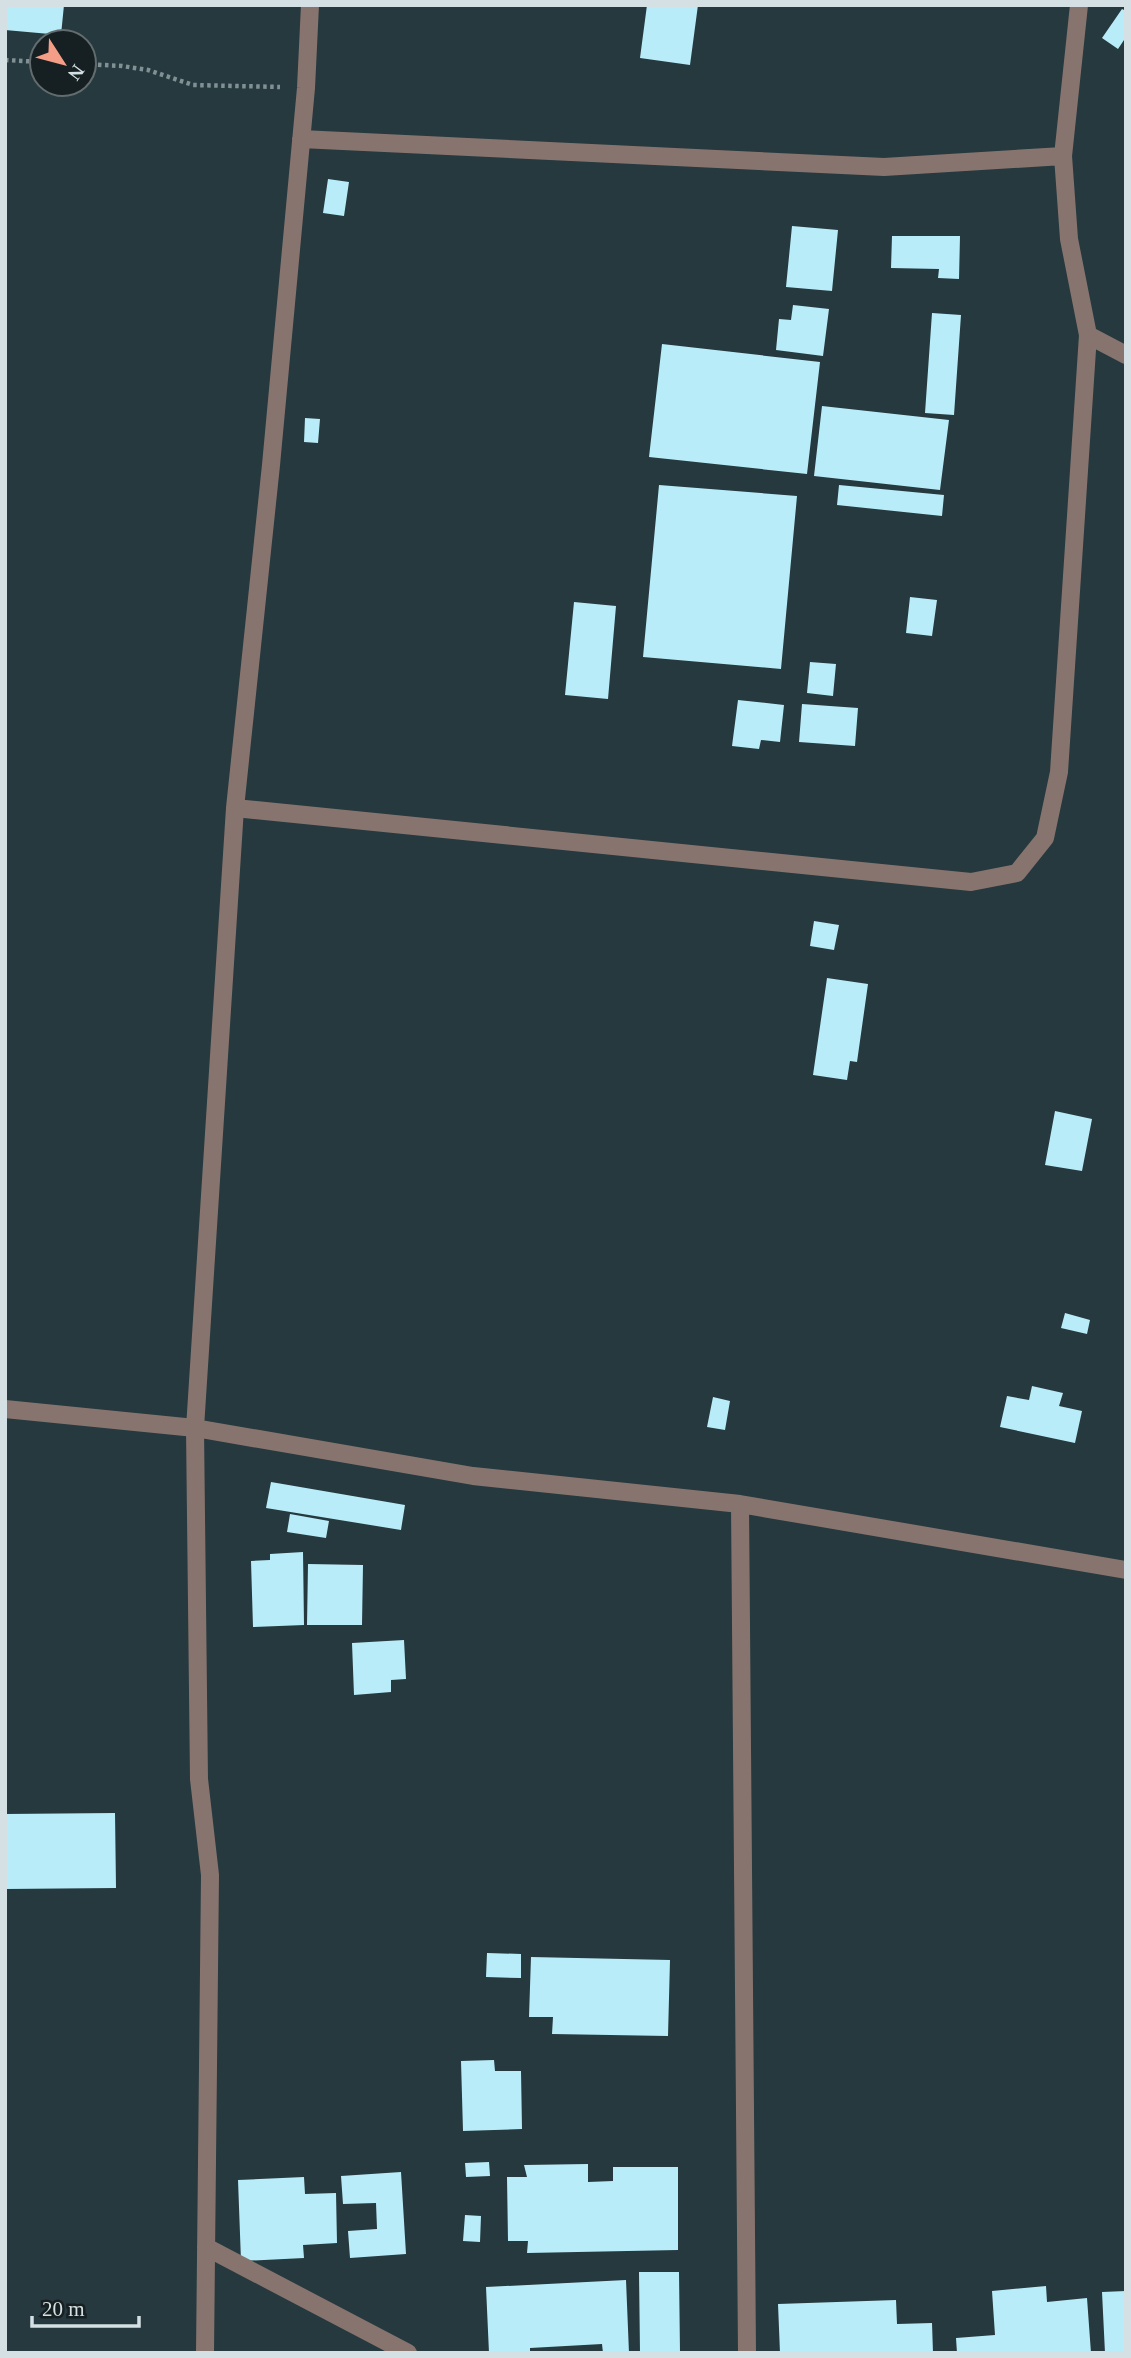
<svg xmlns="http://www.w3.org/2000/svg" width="1131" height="2358" font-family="'Times New Roman',serif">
<rect width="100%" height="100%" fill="#26393e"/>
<!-- building -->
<path fill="#b9ecf9" d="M5,5H64L61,35L5,30Z
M647,5H698L690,65L640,58Z
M1122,9L1126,11V37L1118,49L1102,38Z
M328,179L349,182L344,216L323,213Z
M792,226L838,230L832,291L786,287Z
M892,236H960L959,279L938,278L939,269L891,268Z
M793,305L829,309L823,356L776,350L779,319L791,320Z
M932,313L961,315L954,415L925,413Z
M662,344L820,362L807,474L649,457Z
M822,406L949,420L940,490L814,476Z
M305,418L320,419L318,443L304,442Z
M659,485L797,496L781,669L643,657Z
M839,485L944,495L942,516L837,505Z
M910,597L937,600L932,636L906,633Z
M574,602L616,606L608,699L565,695Z
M810,662L836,664L833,696L807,693Z
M738,700L784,705L780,742L761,740L759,749L732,746Z
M802,704L858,708L855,746L799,742Z
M814,921L839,925L834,950L810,946Z
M827,978L868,984L857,1062L850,1061L847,1080L813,1075Z
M1055,1111L1092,1119L1082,1171L1045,1165Z
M1065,1313L1090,1320L1087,1334L1061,1328Z
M1032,1386L1063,1393L1059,1406L1082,1411L1075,1443L1000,1427L1007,1396L1029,1400Z
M713,1397L730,1401L725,1430L707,1427Z
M271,1482L405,1505L401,1530L266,1508Z
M290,1514L329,1521L326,1538L287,1532Z
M303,1552L304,1625L253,1627L251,1561L270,1560V1554Z
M308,1564L363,1565L362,1625H307Z
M404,1640L406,1679L391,1680V1692L354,1695L352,1643Z
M115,1813L116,1888L5,1889V1814Z
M487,1953L521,1954V1978L486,1977Z
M531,1957L670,1960L668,2036L552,2034L553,2017H529Z
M494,2060L495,2071H521L522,2129L463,2131L461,2061Z
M489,2162L490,2176L466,2177L465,2163Z
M588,2164V2182L613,2181V2167H678V2250L527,2253L528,2241H508L507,2177H527L524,2165Z
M401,2172L406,2254L350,2258L348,2231L377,2229L376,2203L343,2204L341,2176Z
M304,2177L305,2194L336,2193L337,2243L303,2245L304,2258L241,2261L238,2180Z
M465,2215L481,2216L480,2242L463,2241Z
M639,2272H679L680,2353H640Z
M626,2280L629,2353H603L602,2344L530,2348V2353H489L486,2287Z
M1046,2286L1047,2302L1087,2298L1091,2353H957L956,2338L995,2335L992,2291Z
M1126,2291V2353H1105L1102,2292Z
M896,2300L897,2324L932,2323L933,2353H780L778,2304Z"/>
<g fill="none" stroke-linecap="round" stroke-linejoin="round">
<!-- path -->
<path stroke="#819094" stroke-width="4.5" stroke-dasharray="3.5 3.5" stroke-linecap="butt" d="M5,60L42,62
M84,64L122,66L148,70L193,85L280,87"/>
<!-- minor -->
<path stroke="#87746f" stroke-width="18" d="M301,139L884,167L1063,156
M1088,335L1126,355
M235,808L971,882L1017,873L1045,838L1059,772L1088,335L1069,239L1063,156L1079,5
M5,1409L195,1428L473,1476L740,1504L1126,1570
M740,1504L747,2353
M206,2247L408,2353
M205,2353L210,1875L199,1779L195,1428L235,808L271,465L306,88L310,5"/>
</g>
<!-- border -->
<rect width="1131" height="2358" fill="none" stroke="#d4e0e3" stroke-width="14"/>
<!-- north arrow -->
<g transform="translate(63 63) rotate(126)"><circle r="33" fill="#161f21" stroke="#626c6f" stroke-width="2"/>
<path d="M0-5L12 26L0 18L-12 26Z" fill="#f49e88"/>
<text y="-10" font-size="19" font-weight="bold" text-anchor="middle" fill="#d4e0e3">N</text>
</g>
<!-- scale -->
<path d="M32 2316v10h107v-10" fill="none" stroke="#d4e0e3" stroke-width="3.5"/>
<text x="42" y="2316" font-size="21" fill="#d4e0e3" stroke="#161f21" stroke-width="5" paint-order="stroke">20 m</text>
</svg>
